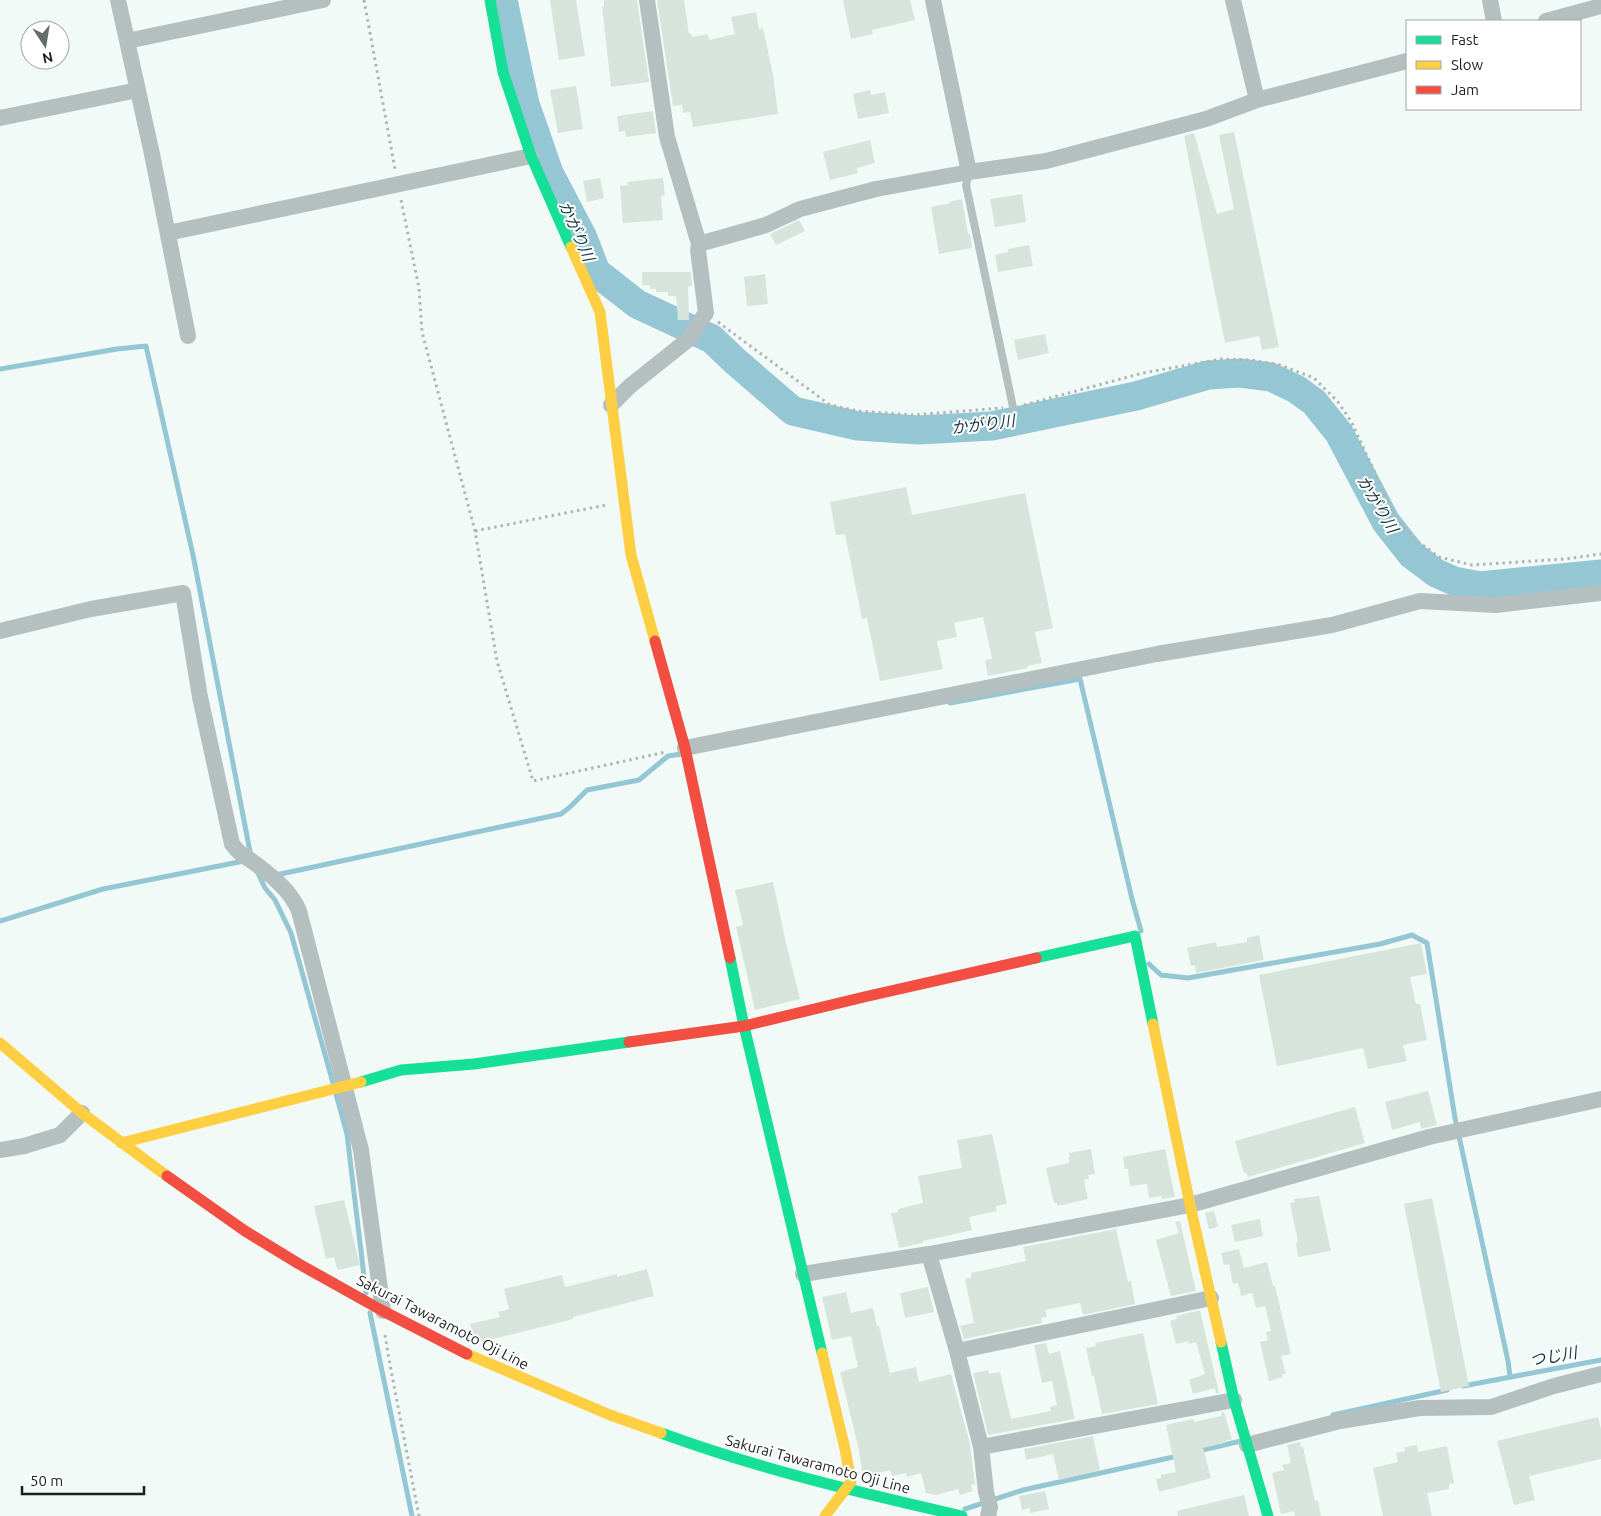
<svg xmlns="http://www.w3.org/2000/svg" width="1601" height="1516" font-family="Ubuntu,'Noto Sans JP',sans-serif">
<rect width="100%" height="100%" fill="#f2faf7"/>
<g fill="none" stroke-linecap="round" stroke-linejoin="round">
<!-- stream -->
<path stroke="#94c6d4" stroke-width="5" d="M0,369L117,349L146,346L193,555L251,857
M950,703L1080,679L1132,899L1141,931
M257,871L265,888L275,900L291,933L333,1083
M276,875L561,814L570,807L587,790L639,780L668,756L681,754
M0,921L103,889L244,861
M1149,964L1161,975L1188,978L1380,944L1412,935L1427,943L1455,1118L1508,1361L1510,1376
M336,1094L347,1134L366,1293
M370,1313L412,1516
M1463,1386L1601,1360
M1333,1415L1447,1390
M1198,1451L1241,1441
M965,1509L1023,1490L1178,1456"/>
<!-- river -->
<path stroke="#94c6d4" stroke-width="29" d="M503,0L525,104L549,173L583,238L596,272L637,304L712,339L735,361L793,411L858,426L918,430L992,426L1136,396L1208,375L1240,373L1271,377L1296,389L1314,402L1339,433L1386,522L1412,555L1436,573L1454,581L1480,586L1601,574"/>
</g>
<!-- building -->
<path fill="#d7e4db" d="M550,0H576L585,56L559,60Z
M604,0H637L649,82L611,87L602,6H604Z
M657,0H684L689,34H691L692,37L708,34L709,40L735,34L731,17L756,12L759,29L763,28L773,75L778,114L693,127L690,112L683,113L682,105L673,106Z
M843,0H910L915,20L872,30L873,34L851,39Z
M576,86L583,129L558,133L550,90Z
M870,90L871,95L885,92L889,113L858,119L853,94Z
M653,111L656,133L626,137L625,131L619,132L617,116Z
M1234,132L1279,347L1262,350L1259,336L1225,343L1184,136L1194,133L1217,214L1234,209L1219,135Z
M870,140L875,163L857,168L858,173L830,180L823,152Z
M600,178L604,198L587,202L583,181Z
M663,178L665,195L661,196L663,220L623,223L620,186L628,185L627,182Z
M1022,194L1026,222L995,227L990,199Z
M962,199L968,234H970L972,248L939,254L931,207L950,203L949,202Z
M799,220L805,231L776,245L770,234Z
M1029,245L1033,266L998,272L995,255L1008,252V249Z
M642,272H691L692,285L688,287L689,320H678L676,296H668V292H656V289H650V285H642Z
M765,274L768,304L747,306L744,277Z
M1045,334L1049,353L1018,360L1014,340Z
M906,487L912,515L1025,493L1053,628L1035,632L1042,663L1027,666L1028,668L988,676L985,660L992,659L983,617L954,623L957,637L937,641L943,669L880,681L867,618L862,619L845,534L836,535L830,502Z
M773,882L786,943L800,999L755,1010L736,927L743,925L735,890Z
M1259,935L1264,960L1196,973L1195,965L1191,966L1187,948L1216,942L1217,947L1247,942V938Z
M1421,943L1427,974L1410,977L1416,1004H1420L1427,1040L1403,1045L1407,1061L1368,1069L1363,1048L1277,1066L1259,975Z
M1428,1091L1437,1125L1421,1129L1420,1122L1392,1130L1385,1102Z
M1355,1107L1365,1143L1248,1177L1246,1172L1244,1173L1235,1141Z
M992,1134L1007,1204L996,1206L997,1211L969,1217L972,1230L923,1241V1243L899,1248L891,1213L898,1212V1209L923,1203L918,1176L962,1168L957,1140Z
M1091,1149L1095,1174L1088,1175L1089,1179L1084,1180L1088,1199L1057,1206V1203H1054L1046,1168L1069,1163L1068,1157H1070L1069,1153Z
M1165,1149L1175,1197L1162,1199L1161,1196L1149,1198L1147,1184L1130,1186L1128,1169H1125L1123,1157Z
M1319,1196L1331,1251L1298,1257L1296,1243L1298,1242L1290,1203L1295,1202L1294,1199Z
M1432,1198L1469,1386L1441,1392L1404,1204Z
M344,1200L360,1265L338,1270L337,1269L334,1257L326,1259L314,1206Z
M1214,1211L1218,1227L1209,1229L1205,1213Z
M1260,1219L1263,1236L1235,1242L1231,1225Z
M1180,1221L1196,1291L1171,1296L1156,1240L1179,1233L1175,1222Z
M1116,1229L1128,1282L1131,1281L1135,1304L1083,1315L1080,1303L1045,1310L1047,1317L1041,1318L1042,1323L964,1339L960,1326L974,1323L965,1279L971,1277V1273L1026,1261L1023,1247Z
M1239,1249L1244,1268L1267,1262L1273,1286H1275L1291,1354L1281,1356L1286,1374H1282L1283,1377L1269,1381L1260,1342L1268,1340L1266,1332L1271,1331L1265,1306L1256,1308L1252,1293L1241,1296L1238,1283L1233,1284L1229,1264L1224,1265L1221,1253Z
M647,1269L654,1296L573,1317V1319L481,1342L480,1338L474,1339L470,1324L500,1317L498,1312L509,1309L504,1289L562,1275L565,1287L617,1274V1277Z
M928,1287L934,1312L905,1318L900,1293Z
M846,1292L851,1313L873,1308L877,1326H879L890,1373L916,1367L919,1382L951,1374L970,1444L975,1484L971,1485L973,1491L960,1495L958,1489L936,1495L926,1493L921,1473L907,1477L906,1473L892,1476L890,1470L863,1477L858,1446L840,1372L858,1367L851,1336L832,1340L822,1297Z
M1200,1310L1219,1393H1216L1215,1388L1193,1394L1189,1380L1205,1374L1196,1342L1189,1344L1188,1341L1176,1344L1170,1321L1177,1319L1176,1316Z
M1143,1333L1158,1404L1102,1414L1094,1376H1092L1086,1348L1096,1346L1095,1343Z
M1046,1343L1049,1354L1060,1351L1075,1419L988,1435L973,1373L988,1370L989,1374L1000,1372L1011,1419L1051,1411L1050,1407L1057,1405L1052,1381L1042,1383L1034,1345Z
M1224,1412L1232,1439L1225,1441V1443L1203,1448L1211,1478L1159,1492L1156,1479L1161,1478V1475L1176,1472L1166,1425L1193,1419L1194,1422L1221,1416V1413Z
M1598,1417L1601,1429V1459L1529,1476L1535,1500L1514,1505L1497,1441Z
M1093,1436L1100,1470L1059,1480L1053,1454L1026,1460L1024,1449Z
M1300,1442L1301,1447H1303L1315,1501H1318L1321,1516H1295L1294,1511L1281,1514L1272,1473L1284,1470L1282,1465L1291,1463L1287,1445Z
M1417,1445L1418,1452L1447,1446L1454,1483L1449,1484V1489L1427,1493L1432,1516H1383L1373,1468L1398,1462L1396,1453L1405,1451V1447Z
M1045,1491L1049,1509L1030,1513V1508L1022,1510L1019,1496Z
M1244,1495L1249,1516H1178L1177,1511Z"/>
<g fill="none" stroke-linecap="round" stroke-linejoin="round">
<!-- path -->
<path stroke="#adb6b5" stroke-width="3" stroke-dasharray="2.5 4" stroke-linecap="butt" d="M364,0L395,169
M401,200L419,288L422,332L475,531L497,661L533,781L666,752
M718,322L830,405L858,411L912,415L1003,408
M1024,405L1143,373L1222,359L1251,360L1280,365L1314,378L1338,402L1351,421L1393,512L1413,538L1439,557L1472,565L1565,559L1601,554
M475,531L606,505
M385,1335L390,1365L419,1516"/>
<!-- lane -->
<path stroke="#b4bfbf" stroke-width="8" d="M969,172L966,185L1013,407"/>
<!-- street -->
<path stroke="#b4bfbf" stroke-width="16" d="M118,0L152,154L188,336
M933,0L969,172
M1233,0L1257,100
M1490,0L1494,21
M1546,21L1601,6
M127,41L323,0
M0,118L138,90
M168,233L531,156
M699,244L766,225L800,209L876,189L969,172L1046,161L1206,119L1257,100L1407,61
M611,405L630,386L689,339L703,317L706,313L698,250L699,244L667,137L647,0
M0,631L91,609L183,593L200,697L232,844C241,856 245,856 256,864C273,877 291,891 299,911L361,1150L383,1311
M685,748L1157,654L1332,625L1420,601L1496,605L1601,593
M0,1150L24,1146L60,1135L82,1113
M929,1254L957,1351L981,1447L1234,1400
M803,1274L929,1254L1190,1205L1429,1137L1601,1099
M957,1351L1211,1298
M1247,1445L1340,1421L1420,1408L1491,1407L1554,1386L1601,1374
M981,1447L986,1492L990,1507L988,1516"/>
<!-- fast -->
<path stroke="#16e098" stroke-width="11" d="M490,0L503,72L531,156L571,247
M730,958L744,1026L822,1353
M1036,958L1135,936L1153,1024
M361,1082L401,1070L474,1064L629,1042
M1221,1342L1234,1400L1268,1516
M661,1433C759,1469 861,1493 962,1516"/>
<!-- slow -->
<path stroke="#ffcf43" stroke-width="11" d="M571,247L600,312L631,555L655,641
M1153,1024L1190,1205L1221,1342
M0,1043L82,1113L167,1176
M121,1143L361,1082
M822,1353L845,1449L851,1482L825,1516
M467,1354L610,1415L661,1433"/>
<!-- jam -->
<path stroke="#f24e42" stroke-width="11" d="M655,641L685,748L730,958
M629,1042L744,1026L864,997L1036,958
M167,1176L245,1231L299,1264L383,1311L467,1354"/>
</g>
<g text-anchor="middle" dominant-baseline="central" stroke-width="4" stroke-linejoin="round" paint-order="stroke">
<!-- street labels -->
<g font-size="15" fill="#1b201f" stroke="#fff">
<text transform="translate(443 1322) rotate(27)">Sakurai Tawaramoto Oji Line</text>
<text transform="translate(818 1464) rotate(15)">Sakurai Tawaramoto Oji Line</text>
</g>
<!-- water labels -->
<g font-size="16" font-style="italic" fill="#153640" stroke="#fff">
<text transform="translate(577 231) rotate(66)">かがり川</text>
<text transform="translate(983 424) rotate(-7)">かがり川</text>
<text transform="translate(1378 504) rotate(59)">かがり川</text>
<text transform="translate(1553 1356) rotate(-10)">つじ川</text>
</g>
</g>
<!-- legend -->
<rect x="1406" y="20" width="175" height="90" fill="#ffffff" stroke="#a4a6a5"/>
<rect x="1416" y="36" width="25" height="8" fill="#16e098" stroke="#a4a6a5"/>
<text x="1451" y="45" font-size="15" fill="#1b201f">Fast</text>
<rect x="1416" y="61" width="25" height="8" fill="#ffcf43" stroke="#a4a6a5"/>
<text x="1451" y="70" font-size="15" fill="#1b201f">Slow</text>
<rect x="1416" y="86" width="25" height="8" fill="#f24e42" stroke="#a4a6a5"/>
<text x="1451" y="95" font-size="15" fill="#1b201f">Jam</text>
<!-- north arrow -->
<g transform="translate(45 45) rotate(168)"><circle r="24" fill="#ffffff" stroke="#a4a6a5"/>
<path d="M0-4L9 19L0 12L-9 19Z" fill="#666c6b"/>
<text y="-8" font-size="14" font-weight="bold" text-anchor="middle" fill="#1b201f">N</text>
</g>
<!-- scale -->
<path d="M22 1486v8h122v-8" fill="none" stroke="#1b201f" stroke-width="2.5"/>
<text x="30" y="1486" font-size="15" fill="#1b201f" stroke="#ffffff" stroke-width="4" paint-order="stroke">50 m</text>
</svg>
